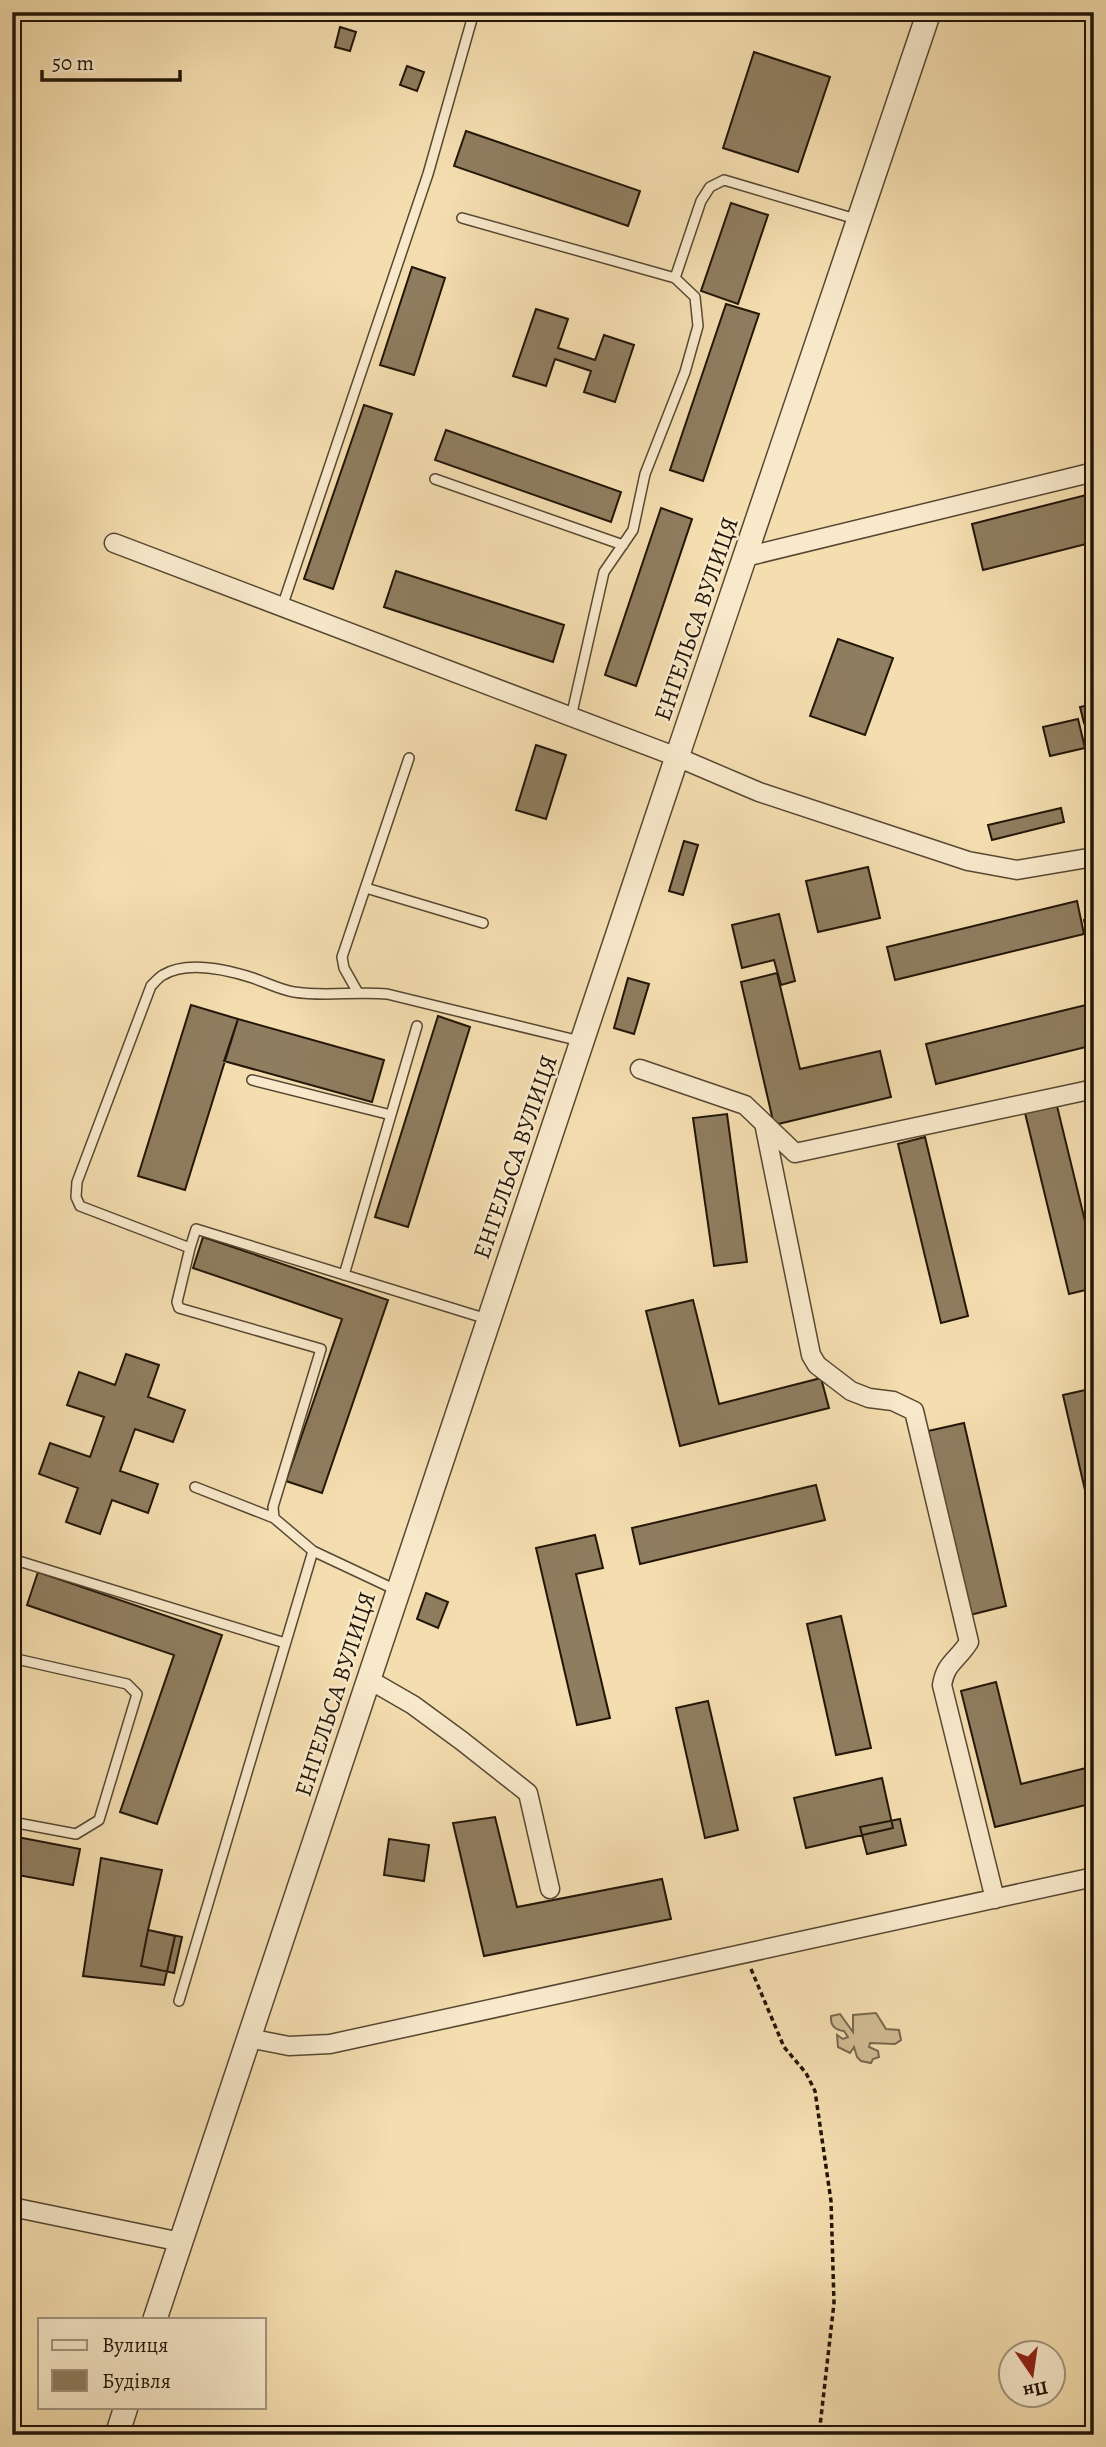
<svg xmlns="http://www.w3.org/2000/svg" width="1106" height="2447" font-family="Alegreya,serif">
<rect width="100%" height="100%" fill="#f4ddaf"/>
<filter id="stains"><feTurbulence type="fractalNoise" baseFrequency=".00286" numOctaves="4"/><feColorMatrix values="0 0 0 0 .2 0 0 0 0 .09 0 0 0 0 .02 0 0 0 .5 -.17"/></filter>
<radialGradient id="worn" r=".72"><stop offset=".6" stop-color="#630" stop-opacity="0"/><stop offset="1" stop-color="#630" stop-opacity=".3"/></radialGradient>
<!-- green -->
<path fill="#d0bb93" stroke="#79684e" stroke-width="2" d="M876,2013L886,2029L899,2030L901,2040L895,2044L870,2043L869,2047L878,2051L879,2057L873,2059L871,2063L861,2061L857,2057L854,2047L850,2053L838,2047L837,2035L843,2039L848,2037L844,2031C835,2030 830,2026 831,2016L840,2014L853,2032V2015Z"/>
<!-- building -->
<path fill="#8f7d5f" stroke="#221608" stroke-width="2" d="M340,27L356,32L350,51L335,47Z
M754,52L830,77L798,172L723,148Z
M407,66L424,72L417,91L400,85Z
M466,131L640,191L628,226L454,166Z
M731,203L768,215L738,304L701,291Z
M412,267L445,278L414,375L380,365Z
M726,304L759,314L703,481L670,470Z
M536,309L568,319L558,348L595,360L604,335L634,345L615,402L584,392L591,371L555,359L546,386L513,376Z
M364,405L392,414L333,589L304,579Z
M446,430L621,492L611,522L435,460Z
M1094,493V542L983,570L972,524Z
M661,508L692,519L636,686L605,675Z
M396,571L564,625L553,662L384,607Z
M838,639L893,658L865,735L810,716Z
M1094,704V721L1084,723L1080,707Z
M1078,719L1085,748L1050,756L1043,727Z
M1094,724V760L1085,726Z
M536,745L566,755L546,819L516,810Z
M1061,808L1064,822L992,840L988,825Z
M684,841L698,845L683,895L669,891Z
M868,867L880,918L818,932L806,881Z
M1077,901L1084,934L895,980L887,947Z
M779,914L795,981L781,985L774,960L742,968L732,925Z
M1094,918V954H1092L1084,920Z
M777,973L800,1069L880,1051L891,1097L774,1125L741,982Z
M628,978L649,984L634,1034L614,1028Z
M1094,1003V1045L936,1084L926,1044Z
M191,1005L238,1019L185,1190L138,1176Z
M438,1016L470,1027L408,1227L375,1217Z
M238,1019L384,1060L372,1102L224,1061Z
M1057,1106L1094,1258V1288L1069,1294L1025,1113Z
M727,1114L747,1262L714,1266L693,1118Z
M925,1137L968,1316L941,1323L898,1144Z
M203,1237L388,1300L322,1493L286,1481L342,1319L193,1268Z
M693,1300L719,1404L821,1378L829,1408L680,1446L646,1311Z
M126,1354L159,1365L148,1397L185,1410L173,1442L135,1429L120,1471L158,1484L148,1513L112,1500L100,1534L66,1522L78,1488L39,1474L50,1443L90,1457L104,1417L67,1405L79,1372L115,1385Z
M1094,1388V1529L1063,1395Z
M964,1423L1006,1606L970,1615L928,1431Z
M816,1485L825,1520L640,1564L632,1528Z
M595,1535L603,1568L576,1574L610,1718L577,1725L536,1548Z
M38,1572L222,1635L157,1824L120,1812L174,1655L27,1605Z
M426,1593L448,1602L438,1628L417,1619Z
M841,1616L871,1748L836,1755L807,1624Z
M996,1682L1021,1784L1094,1766V1803L995,1827L961,1691Z
M708,1701L738,1830L705,1838L676,1708Z
M882,1778L893,1828L806,1848L794,1798Z
M495,1817L517,1907L662,1879L671,1919L484,1956L453,1823Z
M900,1819L906,1845L867,1854L860,1827Z
M12,1836L80,1849L73,1885L12,1874Z
M389,1839L429,1845L424,1881L384,1875Z
M101,1858L162,1870L148,1930L175,1936L164,1985L83,1976Z
M148,1930L182,1937L174,1973L141,1966Z"/>
<g fill="none" stroke-linecap="round" stroke-linejoin="round">
<defs>
<path id="service" d="M462,218L675,278
M435,479L623,545
M282,607L428,174L474,12
M571,717L604,572L633,530L645,474L685,372L698,326L695,297L675,278L701,201L710,187L724,180L859,220
M366,888L483,923
M357,991L344,968L342,957L409,758
M252,1080L391,1115
M190,1248L177,1302L179,1308L321,1349L273,1507L274,1518L313,1551L396,1590
M344,1275L417,1026
M487,1319L196,1229L190,1248L80,1206L76,1197L77,1182L151,986C155,982 159,977 163,975C188,960 228,970 253,978C267,983 281,990 294,992C325,997 356,991 387,994L580,1041
M195,1487L274,1518
M12,1559L285,1643
M12,1658L127,1684L137,1694L99,1820L76,1834L12,1822
M12,1920L13,1917
M179,2001L313,1551"/>
<path id="minor" d="M114,543L677,757L759,792L968,861L1017,870L1094,857
M745,557L1094,472
M640,1069L745,1105L795,1153L1094,1089
M764,1123L811,1355L817,1365L851,1391L869,1398L893,1401L914,1411L969,1642C957,1661 946,1662 942,1685L995,1899
M368,1679L413,1705L462,1741L528,1793L550,1889
M248,2038L289,2046L330,2044L1094,1877
M12,2207L181,2242"/>
<path id="tertiary" d="M155,2319L677,757L929,12
M117,2435L126,2407"/>
</defs>
<!-- service casing -->
<use href="#service" stroke="#564832" stroke-width="12"/>
<!-- minor casing -->
<use href="#minor" stroke="#564832" stroke-width="21"/>
<!-- tertiary casing -->
<use href="#tertiary" stroke="#564832" stroke-width="26"/>
<!-- path -->
<path stroke="#221608" stroke-width="3.5" stroke-dasharray="5 3.5" stroke-linecap="butt" d="M751,1969L784,2047L806,2073L815,2091L831,2201L834,2303L819,2435"/>
<!-- service -->
<use href="#service" stroke="#f8e9cb" stroke-width="9"/>
<!-- minor -->
<use href="#minor" stroke="#f8e9cb" stroke-width="18"/>
<!-- tertiary -->
<use href="#tertiary" stroke="#f8e9cb" stroke-width="23"/>
</g>
<g text-anchor="middle" dominant-baseline="central" stroke-width="5" stroke-linejoin="round" paint-order="stroke">
<!-- street labels -->
<g font-size="24" fill="#221608" stroke="#f8e9cb">
<text transform="translate(696 619) rotate(-71)">ЕНГЕЛЬСА ВУЛИЦЯ</text>
<text transform="translate(515 1157) rotate(-71)">ЕНГЕЛЬСА ВУЛИЦЯ</text>
<text transform="translate(335 1694) rotate(-72)">ЕНГЕЛЬСА ВУЛИЦЯ</text>
</g>
</g>
<!-- margin -->
<rect width="1106" height="2447" fill="none" stroke="#f4ddaf" stroke-width="42"/>
<rect x="14" y="14" width="1078" height="2419" fill="none" stroke="#221608" stroke-width="3.5"/>
<rect x="21" y="21" width="1064" height="2405" fill="none" stroke="#221608" stroke-width="2"/>
<!-- legend -->
<rect x="38" y="2318" width="228" height="91" fill="#f8e9cb" stroke="#a2957d" stroke-width="2"/>
<rect x="52" y="2340" width="35" height="10" fill="#f8e9cb" stroke="#a2957d" stroke-width="2"/>
<text x="102" y="2352" font-size="21" fill="#221608">Вулиця</text>
<rect x="52" y="2370" width="35" height="21" fill="#8f7d5f" stroke="#a2957d" stroke-width="2"/>
<text x="102" y="2388" font-size="21" fill="#221608">Будівля</text>
<!-- north arrow -->
<g transform="translate(1032 2374) rotate(167)"><circle r="33" fill="#f8e9cb" stroke="#a2957d" stroke-width="2"/>
<path d="M0-5L12 26L0 18L-12 26Z" fill="#8f2418"/>
<text y="-10" font-size="19" font-weight="bold" text-anchor="middle" fill="#221608">Пн</text>
</g>
<!-- scale -->
<path d="M42 70v10h138v-10" fill="none" stroke="#221608" stroke-width="3.5"/>
<text x="52" y="70" font-size="21" fill="#221608" stroke="#f8e9cb" stroke-width="5" paint-order="stroke">50 m</text>
<rect width="100%" height="100%" filter="url(#stains)"/>
<rect width="100%" height="100%" fill="url(#worn)"/>
</svg>
